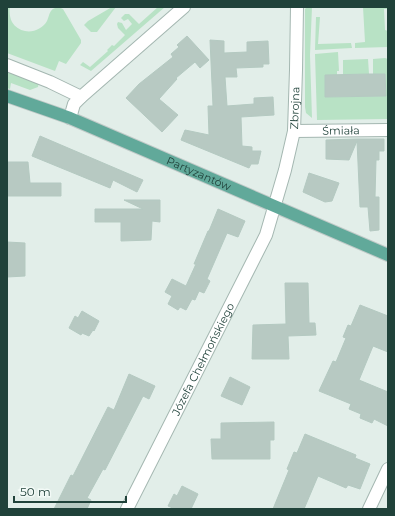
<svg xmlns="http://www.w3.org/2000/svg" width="395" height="516" font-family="Montserrat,sans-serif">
<rect width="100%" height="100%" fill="#e2eee9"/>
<!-- green -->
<path fill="#b8e2c5" d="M7,7H10C9,12 10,18 12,22C15,27 20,30 25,31C33,33 43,28 47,21C50,14 49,9 58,7L63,9L81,40V43L66,64L59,61L55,71L7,53Z
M112,7H116L97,32H91L84,25L88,21Z
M158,7H165L91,71L80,65L83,62L90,67L108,51L107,50L112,45L114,46L125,35L118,28L117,24L118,22L122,23L126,30L132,24L128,19L124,21L121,18L125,14H129L139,24Z
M307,7H312L310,55L312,118L306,113L305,107V9Z
M363,7H388V9H384L385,30L388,31V47L355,48V43L365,42Z
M316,17H320L318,44L351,43L352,48L315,50Z
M338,52L339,71H337V75H325V97L386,96L385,74H373V59L385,58L388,59V119L317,120L315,54Z
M368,59L369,74L343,75V60Z
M7,69L39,81L38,87L30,90L11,83L10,89L7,88Z"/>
<!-- building -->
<path fill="#b7c9c2" stroke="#b4c9c1" d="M187,36L209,60L200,68L195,62L176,78L177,79L159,99L178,115L162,132L126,98L139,84L173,57L171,54L179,47L177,45Z
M210,40L224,41V53L247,52V42L268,41L269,64H263V67L236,68L237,77H225L227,106L254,104V98L273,97L274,115L241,117L242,146L252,147V151H261L258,164H251L249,168L181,140L185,130L209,135L208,106H213Z
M369,74H385L386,96L325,97V75Z
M40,136L143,180L137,192L113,180L110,188L32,156Z
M357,139H384V151H379V160H376L375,197H379V230L370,231L368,207H360L357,141L349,160L326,159V140Z
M8,162H28L30,183H61V196H8Z
M309,173L339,183L332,201L325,202L303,192Z
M124,200H160V222L152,221L151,240L121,241V222H95V209H143Z
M218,209L245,221L238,237L227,233L207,279L210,281L204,293L199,291L195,300L192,299L186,310L180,307L178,310L168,304L172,296L165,292L172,279L186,286L196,264H194L208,231H209Z
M7,242L25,243V276L7,277Z
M285,283H308L309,323H315L316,335L288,336L289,359H252L253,325L286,324Z
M360,305L388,316V352L373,346L359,380L388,392V426L374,419L372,423L360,418L361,414L349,409L351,404L319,391L333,361L336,362L346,338L343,337L348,325L351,326Z
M82,311L99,321L94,331L93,330L89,336L82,333L81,335L69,328L75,316L78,318Z
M129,374L155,386L149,399L143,396L105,470L103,469L87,498L91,500L87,509H54L71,475L73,476L108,407L114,410Z
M230,377L250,387L242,405L221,396Z
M274,422V440H270V459H212L211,439H221V423Z
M305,434L356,455L355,458L370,464L360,489L348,485L346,488L318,476L304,509H273L289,470L287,469L294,452L297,453Z
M182,486L198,494L191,509H175L168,506L174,494L177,496Z"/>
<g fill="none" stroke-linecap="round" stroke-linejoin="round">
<defs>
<g id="minor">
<path d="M7,65L50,82L81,97"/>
<path d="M70,118L74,104L81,97L184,7"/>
<path id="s1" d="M294,131L388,130"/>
<path id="s2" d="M127,509L266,235L285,170L294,131L296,70L297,7"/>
<path d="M369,509L388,469"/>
</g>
<g id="major">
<path id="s3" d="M7,96L70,118L388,255"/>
</g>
</defs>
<!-- minor casing -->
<use href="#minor" stroke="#a4b7b1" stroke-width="14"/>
<!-- major casing -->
<use href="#major" stroke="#c1cac8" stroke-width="14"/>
<!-- minor -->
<use href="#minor" stroke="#fff" stroke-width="12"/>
<!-- major -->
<use href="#major" stroke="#61a99a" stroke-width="12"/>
</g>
<g text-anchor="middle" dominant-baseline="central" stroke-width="4" stroke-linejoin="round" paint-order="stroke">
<!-- street labels -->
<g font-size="11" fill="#20423a" stroke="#f3faf7">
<text stroke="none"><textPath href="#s2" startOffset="438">Zbrojna</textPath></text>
<text stroke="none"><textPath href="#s1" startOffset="47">Śmiała</textPath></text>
<text stroke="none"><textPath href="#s3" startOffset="207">Partyzantów</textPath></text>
<text stroke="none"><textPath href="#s2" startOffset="168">Józefa Chełmońskiego</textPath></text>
</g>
</g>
<!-- border -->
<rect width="395" height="516" fill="none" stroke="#20423a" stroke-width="16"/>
<!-- scale -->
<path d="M14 496v6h112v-6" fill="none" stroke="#20423a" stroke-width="2"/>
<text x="20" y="496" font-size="12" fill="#20423a" stroke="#f3faf7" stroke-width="3" paint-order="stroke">50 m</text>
</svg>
